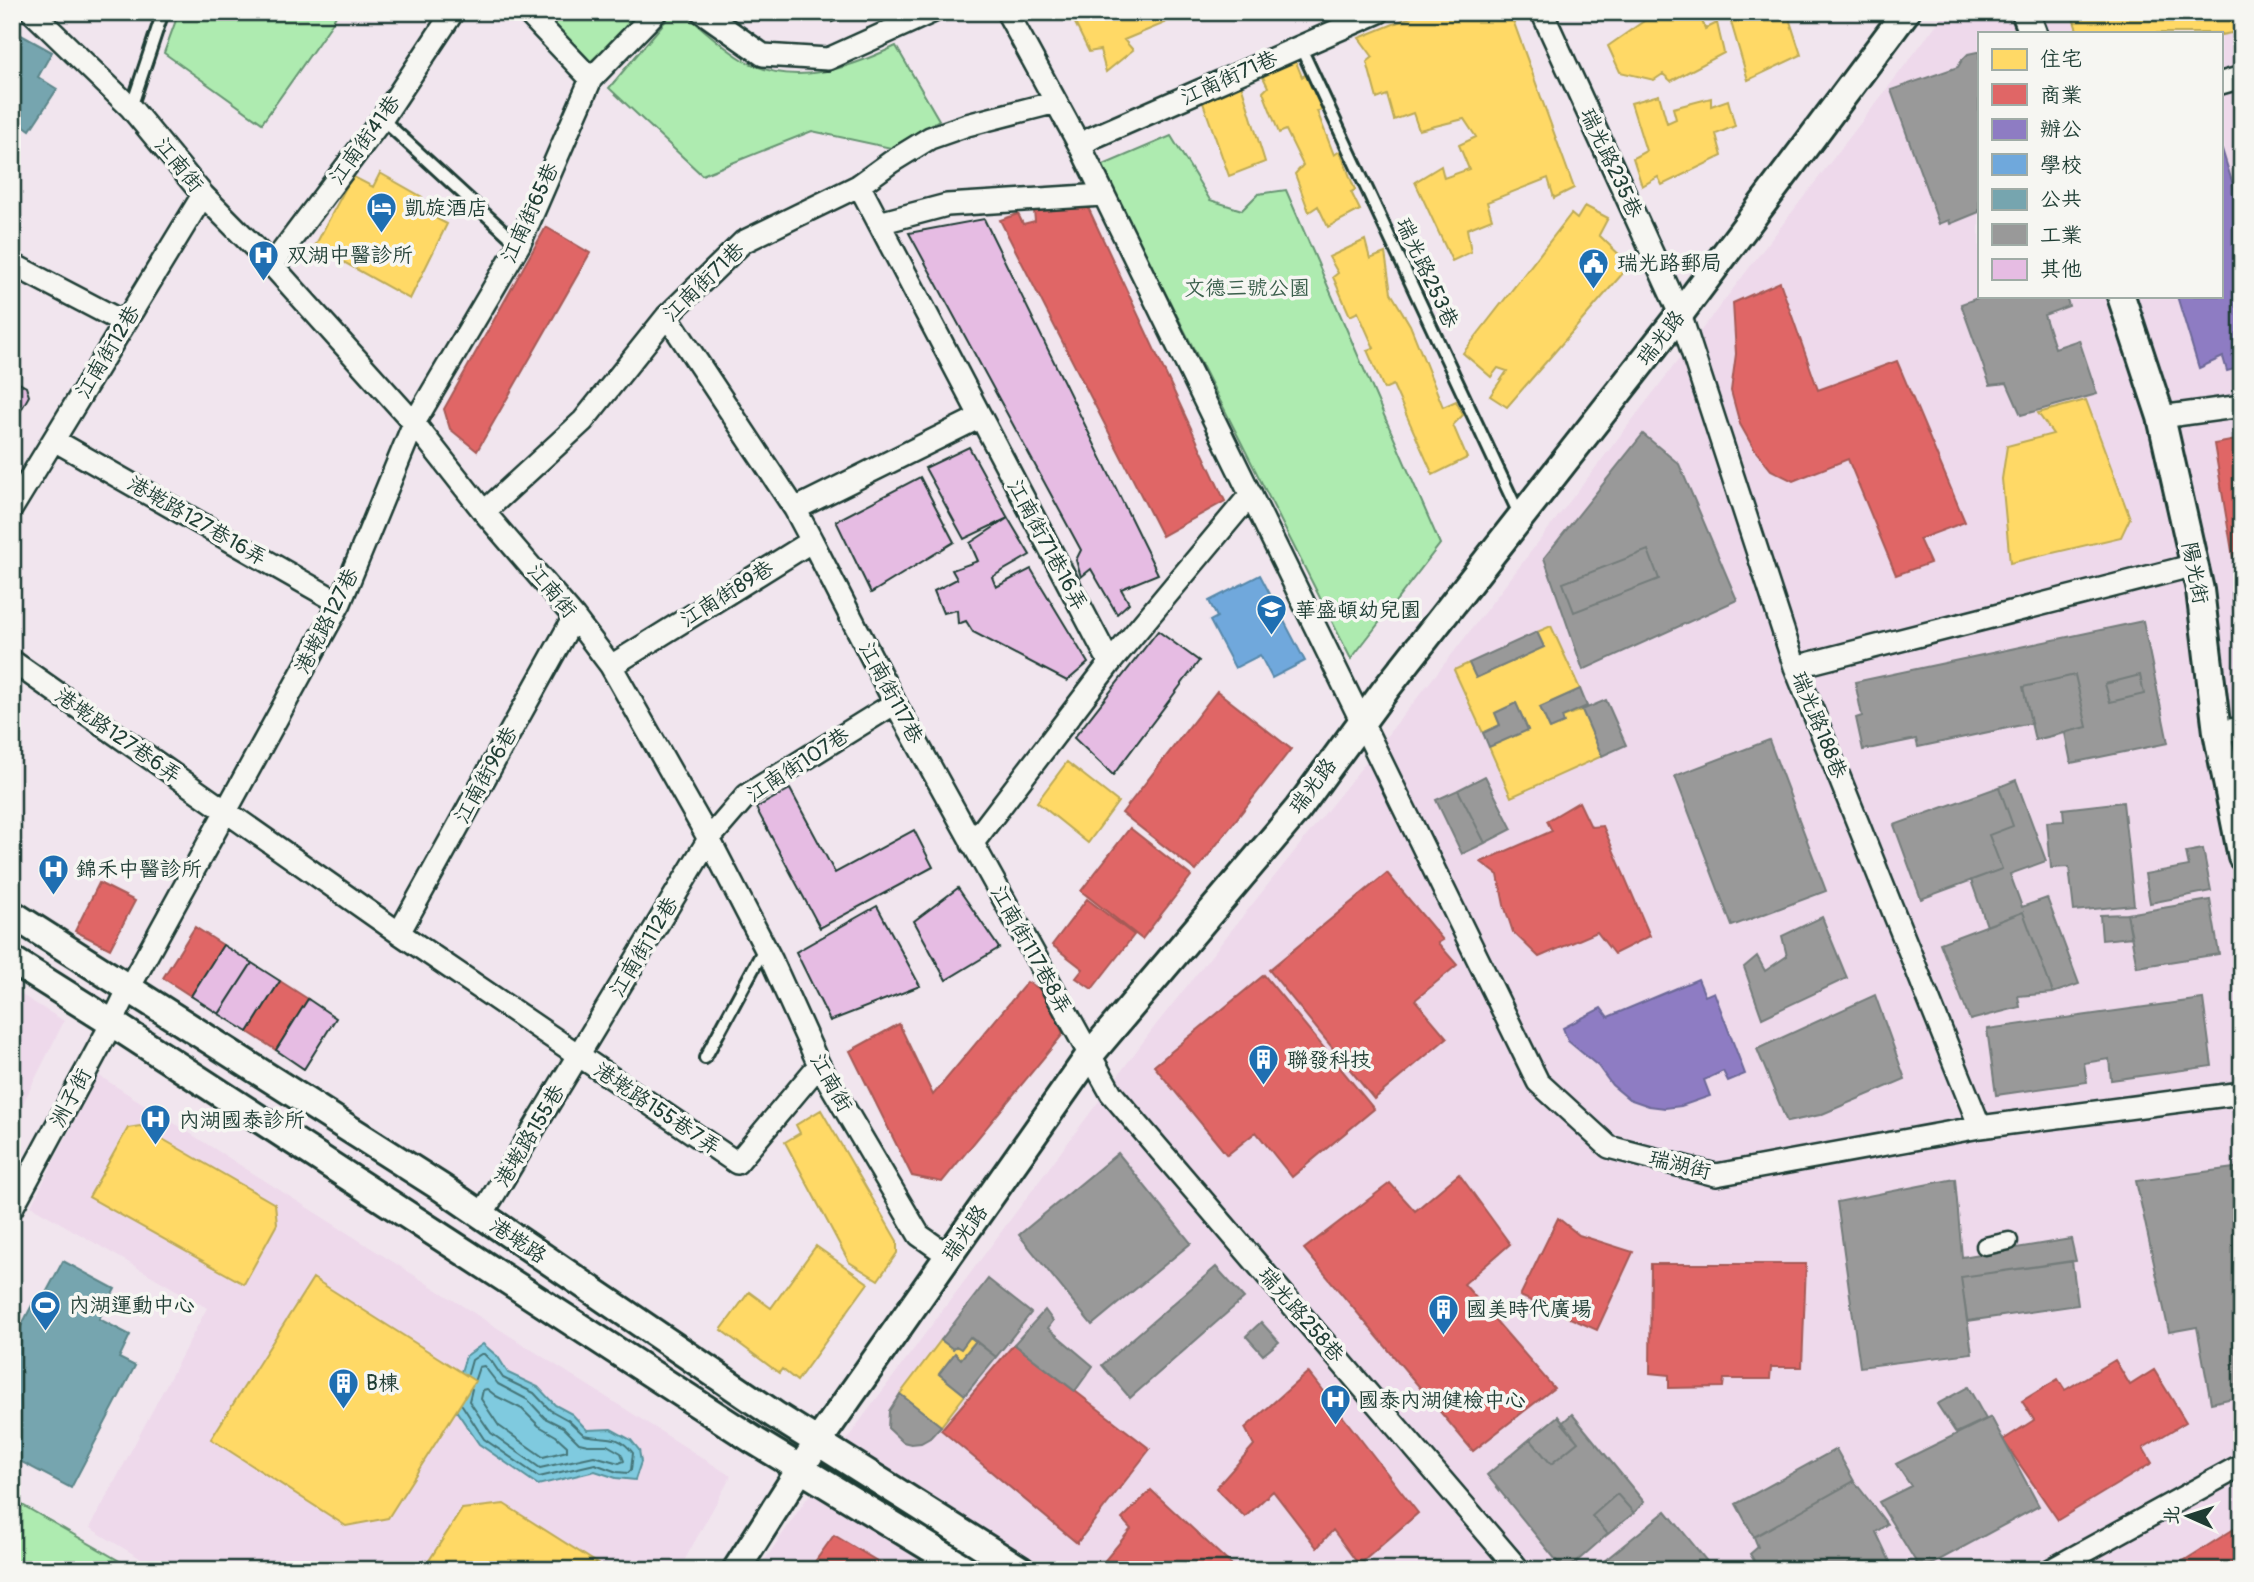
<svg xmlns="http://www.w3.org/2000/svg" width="2254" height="1582" font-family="Pangolin,'LXGW WenKai TC',sans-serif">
<rect width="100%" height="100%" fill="#f1e5ee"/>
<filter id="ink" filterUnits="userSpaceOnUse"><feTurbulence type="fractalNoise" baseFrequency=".0143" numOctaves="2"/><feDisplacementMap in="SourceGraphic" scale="14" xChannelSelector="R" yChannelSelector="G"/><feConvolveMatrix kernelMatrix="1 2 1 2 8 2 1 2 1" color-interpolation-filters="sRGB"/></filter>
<g filter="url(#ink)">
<!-- built -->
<path fill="#eed9eb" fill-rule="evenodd" d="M1946,12H2242V1570H758L857,1425L1155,1026L1453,653ZM1979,33H2221V296H1979Z
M12,989L64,1021L12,1125Z
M98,1075L731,1476L679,1570H160L90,1528L207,1308L31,1206Z"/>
<!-- green -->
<path fill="#aeebb0" stroke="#669472" stroke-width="2" d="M179,12H338L331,25L262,123L164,53Z
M539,12H646L589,63Z
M673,12H683C702,28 721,46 742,59C791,89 850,68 896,46L939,120L891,148L812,131L702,175L609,88Z
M1171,136L1210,200L1242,210L1258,194L1286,190L1440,544L1351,659L1101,166Z
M12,1499L135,1570H12Z"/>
<!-- water -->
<path fill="#7fcadf" stroke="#59929b" stroke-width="2" d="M483,1344L498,1357L508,1373L538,1387L555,1405L572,1414L587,1430L611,1429L631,1440L639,1450L641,1462L635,1480L616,1478L595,1471L538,1485L479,1444L451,1403L466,1356Z"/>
<!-- homes -->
<path fill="#ffd966" stroke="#bcaa57" stroke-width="2" d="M1075,12H1162L1165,23L1124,40L1133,50L1106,72L1100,50L1089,52L1073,19L1078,17Z
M1423,12H1510L1574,188L1554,198L1548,178L1487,202L1492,219L1467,229L1471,252L1452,261L1415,182L1441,166L1444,178L1469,169L1459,145L1476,137L1464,119L1419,130L1413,113L1394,120L1387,95L1377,99L1367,62L1373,57L1359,38Z
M1657,12H1699L1705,29L1717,23L1724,53L1671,81L1663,74L1654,80L1620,72L1608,46Z
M1728,12H1787L1801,55L1748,80Z
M2071,12H2242V31L2221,35V33H2078Z
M1294,57L1302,77L1308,73L1324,110L1317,111L1334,155L1340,151L1355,190L1351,192L1360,210L1328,227L1318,206L1309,212L1295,174L1303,165L1286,130L1279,133L1263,92L1268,87L1259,69Z
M1240,81L1265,162L1229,176L1202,100Z
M1659,95L1667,123L1676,119L1673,108L1711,98V106L1728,100L1735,126L1716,134L1722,156L1662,185L1658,177L1642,186L1633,158L1646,151L1631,103Z
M380,173L422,197L416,208L447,224L410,299L315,246L352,176L373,187Z
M1585,206L1608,218L1599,235L1630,265L1507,407L1490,396L1507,371L1498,368L1491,377L1463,353L1571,214L1577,219Z
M1365,240L1370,259L1385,253L1391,293L1410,325L1443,407L1456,401L1463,415L1453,425L1467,458L1433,475L1393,385L1384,389L1367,350L1374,348L1358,312L1350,316L1333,277L1338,273L1329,257Z
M2086,400L2130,518L2121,537L2010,563L2002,479L2007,446L2053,434L2038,413Z
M1551,626L1580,689L1540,707L1550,729L1564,723L1562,717L1582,710L1602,756L1511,797L1489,747L1528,730L1516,703L1495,713L1500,725L1483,733L1454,670L1469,663L1476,678L1544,647L1537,632Z
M1067,762L1118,802L1088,843L1037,802Z
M821,1110L897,1241V1253L878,1280L849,1262L785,1142L800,1133L796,1125Z
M140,1126L275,1204L277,1224L244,1284L89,1197L128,1128Z
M816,1246L868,1283L797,1381L782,1369L779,1373L721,1330L749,1292L771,1308Z
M313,1278L475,1381L388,1518L346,1526L211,1439Z
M970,1337L976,1341L961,1359L955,1353L939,1374L965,1395L941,1426L900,1394L941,1340L953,1349L956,1346L961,1349Z
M504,1504L608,1570H423L462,1509Z"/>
<!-- shops -->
<path fill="#e06666" stroke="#a65a57" stroke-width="2" d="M1086,203L1225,501L1162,536L1000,220L1018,214L1023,224L1035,221L1034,211Z
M546,227L590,253L477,451L450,429L444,409Z
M1780,282L1818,390L1897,361L1965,522L1919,539L1930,563L1896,575L1848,459L1793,481L1771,470L1754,449L1740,424L1731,391L1736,354L1733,303Z
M2242,439V556L2233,557L2214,444Z
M1217,691L1291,749L1196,871L1122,813Z
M1579,802L1591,827L1603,826L1650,936L1614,954L1597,932L1539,957L1513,932L1504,905L1498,875L1481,862L1552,831L1547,821Z
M1130,828L1191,876L1142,939L1081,891Z
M1387,873L1443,940L1438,943L1457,965L1415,1000L1447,1038L1374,1099L1269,970Z
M99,883L135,901L110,949L75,931Z
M1087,899L1134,935L1092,989L1076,978L1083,969L1052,945Z
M195,927L223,945L191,996L163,978Z
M1264,975L1374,1109L1292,1177L1256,1132L1227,1155L1154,1066Z
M280,981L308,999L276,1050L248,1032Z
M1027,982L1045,992L1063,1034L942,1182L912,1176L850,1051L899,1024L933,1095Z
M1459,1174L1510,1244L1464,1284L1554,1388L1473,1451L1304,1249L1390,1183L1415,1211Z
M1558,1218L1579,1235L1633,1252L1597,1330L1520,1296Z
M1651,1264H1806L1802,1367H1771L1770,1379H1724L1723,1387L1669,1388V1375L1650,1373Z
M1014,1344L1150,1449L1077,1543L941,1430Z
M2115,1360L2130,1385L2154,1370L2186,1422L2143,1448L2152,1463L2058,1520L2003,1440L2034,1420L2022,1401L2058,1379L2065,1390Z
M1308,1372L1418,1513L1359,1565L1333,1530L1317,1548L1273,1491L1245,1517L1216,1488L1254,1445L1245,1428Z
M1151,1490L1237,1570H1097L1131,1529L1122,1519Z
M2242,1524V1570H2169Z
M834,1535L892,1570H809Z"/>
<!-- offices -->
<path fill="#8e7cc3" stroke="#6d6998" stroke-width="2" d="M2221,146L2242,214V367L2227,371L2223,357L2199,368L2177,296H2221Z
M1698,979L1705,996L1714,992L1745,1074L1728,1081L1723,1071L1704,1080L1710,1096L1681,1106L1665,1108L1649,1106L1629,1099L1612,1085L1598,1066L1568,1041L1563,1028L1601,1008L1608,1017Z"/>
<!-- schools -->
<path fill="#6fa8dc" stroke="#5788aa" stroke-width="2" d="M1260,575L1305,661L1272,678L1260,655L1235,668L1210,621L1217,617L1209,601Z"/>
<!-- public -->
<path fill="#76a5af" stroke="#5c868a" stroke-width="2" d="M12,30L52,52L38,77L57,89L30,130L14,119L12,122Z
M63,1261L115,1289L99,1319L130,1335L119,1358L135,1366L71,1488L12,1457V1344L33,1303L39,1306Z"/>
<!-- industry -->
<path fill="#999" stroke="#747d7b" stroke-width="2" d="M1977,52H1979V212L1950,224L1949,220L1939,224L1891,90L1958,67L1962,60L1968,54Z
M1983,296H2066L2069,306L2044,315L2055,348L2079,340L2097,394L2021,415L2007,383L1990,385L1961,304Z
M1643,434L1679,464L1737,600L1583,670L1544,558Z
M1648,550L1659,579L1574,612L1563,583Z
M2242,591V689L2232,592Z
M2143,621L2168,743L2071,763L2065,733L2035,740L2031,723L1918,747L1916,739L1863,750L1856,718L1862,716L1855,682Z
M1537,632L1544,647L1476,678L1469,663Z
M2075,675L2087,727L2035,740L2023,687Z
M2140,675L2144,694L2110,702L2105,684Z
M1580,689L1587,706L1562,717L1564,723L1550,729L1540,707Z
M1606,700L1626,745L1602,756L1582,710Z
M1516,703L1528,730L1489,747L1483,733L1500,725L1495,713Z
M1769,740L1826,891L1732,926L1675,776Z
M1485,776L1512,829L1485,843L1458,790Z
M2016,780L2046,861L2010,874L2022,907L2047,898L2079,984L2053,993L2023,912L1987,926L1971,880L2002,869L1989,835L2013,826L1999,787Z
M1999,787L2013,826L1989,835L2002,869L1921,899L1894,825Z
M1458,790L1485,843L1462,854L1436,800Z
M2123,802L2134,905L2074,911L2069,867L2051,868L2047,822L2064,821L2063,809Z
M2203,849L2211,891L2150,903L2145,874L2189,866L2186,852Z
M2210,900L2219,954L2137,967L2127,914Z
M2023,912L2053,993L2018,996L2020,1007L1970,1020L1940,943Z
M2127,914L2132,937L2102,940L2100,915Z
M1822,917L1847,978L1762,1018L1744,967L1757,956L1765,971L1787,956L1782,936Z
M1875,995L1905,1079L1820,1115L1787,1122L1757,1049Z
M2203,999L2212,1066L2111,1080L2109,1059L2084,1063L2087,1082L1996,1095L1987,1029Z
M1118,1153L1191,1243L1092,1325L1019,1235Z
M2242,1167V1396L2211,1403L2197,1327L2169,1332L2136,1181Z
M1955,1179L1962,1257L2071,1239L2076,1261L1961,1277L1972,1353L1860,1367L1837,1202Z
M2072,1261L2078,1305L1967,1321L1961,1277Z
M1216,1267L1244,1298L1130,1398L1102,1365Z
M988,1279L1031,1313L996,1357L970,1337L961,1349L956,1346L953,1349L941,1340Z
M1045,1310L1053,1321L1048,1328L1093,1366L1075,1391L1014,1344Z
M1261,1322L1279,1342L1263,1355L1246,1336Z
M976,1341L996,1357L965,1395L939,1374L955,1353L961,1359Z
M1968,1387L1986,1419L1956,1433L1937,1404Z
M900,1394L941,1426L930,1438L921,1443L911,1444L903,1442L888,1428L889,1411Z
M1572,1414L1644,1502L1634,1513L1617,1494L1592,1516L1608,1534L1567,1570H1564L1487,1475L1530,1439L1551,1464L1578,1442L1562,1423Z
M1558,1416L1578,1442L1551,1464L1530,1439Z
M1991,1417L2039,1506L1921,1570L1879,1502L1911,1486L1896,1464Z
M1836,1449L1854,1481L1754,1537L1736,1504Z
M1854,1481L1887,1524L1876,1532L1894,1570H1760L1750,1554L1758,1547L1754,1537Z
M1617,1494L1634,1513L1608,1534L1592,1516Z
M1666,1511L1710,1565L1704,1570H1593Z"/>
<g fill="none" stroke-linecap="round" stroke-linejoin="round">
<!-- shore -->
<path stroke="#457578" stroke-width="2" d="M472,1389L469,1401L491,1433L540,1468L594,1456L619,1463L624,1461L621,1453L607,1445H588L579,1443L563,1427L545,1418L528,1400L498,1384L484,1366L479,1367L475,1379
M487,1389L496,1396L522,1409L539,1426L556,1436L567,1446V1451L543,1457L499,1426L481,1399L483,1390Z
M462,1405L484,1439L539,1477L595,1464L617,1472L628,1473L631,1470L633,1453C617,1432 605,1440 584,1435L568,1420L550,1410L534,1393L503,1378L492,1362L484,1354H481L472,1360L468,1374"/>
</g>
<!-- building -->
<path fill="#e6bce3" stroke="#1f3d34" stroke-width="2" d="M830,12H856L832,22Z
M984,219L1158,574L1121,589L1129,603L1117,614L1091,569L1081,577L1076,560L1081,550L909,233Z
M12,379L26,387L29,396L12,426Z
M969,447L1008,518L964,539L925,468Z
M920,477L954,542L871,593L836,521Z
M1008,518L1030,555L992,577L996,587L1031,569L1088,663L1067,681L973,632L966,621L958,624L957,610L943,613L934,591L957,579L952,570L978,561L970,543Z
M1158,631L1199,661L1113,775L1074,738Z
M790,789L835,873L914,830L933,867L820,928L756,808Z
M958,888L999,948L946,980L914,921Z
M877,906L920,986L830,1021L796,952Z
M223,945L252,963L219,1014L191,996Z
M252,963L280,981L248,1032L219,1014Z
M308,999L336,1018L304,1069L276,1050Z"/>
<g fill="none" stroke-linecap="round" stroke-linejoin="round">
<defs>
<path id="service" d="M1300,46L1520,516
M131,108L163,12
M382,119L519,245
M705,1058L765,947"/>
<path id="pedestrian" d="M1985,1246L2009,1241"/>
<path id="minor" d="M32,12L131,108L203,195L272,265L414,423L484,512L574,617L611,666L709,839L772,961L819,1065L919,1235L949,1256
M527,12L591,79
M702,12L763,55L828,59L932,12
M1007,12L1080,146L1538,1082L1609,1147L1716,1175L1980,1127L2242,1093
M1542,12L1680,314L1795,667L1980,1127
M2221,83L2242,77
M1080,146L1092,138L1379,12
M859,185L1110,663
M879,223L947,205L1103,195
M12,264L125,323
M272,265L382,119L453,12
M2161,417L2242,406
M54,440L340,603
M12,508L203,195
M795,509L980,417
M484,512L583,421L667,316L743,242L858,186L891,162L930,138L967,125L1056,102
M812,541L895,703L1111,1093L1519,1570
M12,661L399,933L737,1163L819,1065
M611,666L812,541L795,509L667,316
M1795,667L2195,565
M2217,732L2242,728
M972,844L1110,663L1251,494
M399,933L574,617
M12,1208L112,1023L129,988L340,603L414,423L519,245L591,79L656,12
M481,1216L709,839L747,795L895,703
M2051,1570L2242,1465"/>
<path id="tertiary" d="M2025,12L2033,33
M2121,296L2161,417L2200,590L2217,732L2242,857
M12,914L442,1188L775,1415L1021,1570
M12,960L112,1023L755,1441L967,1570
M736,1570L817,1443L1089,1056L1298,809L1386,689L1680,314L1906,12"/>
</defs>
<!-- service casing -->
<use href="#service" stroke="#1f3d34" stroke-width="16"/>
<!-- pedestrian casing -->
<use href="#pedestrian" stroke="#1f3d34" stroke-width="21"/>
<!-- minor casing -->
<use href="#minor" stroke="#1f3d34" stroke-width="26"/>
<!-- tertiary casing -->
<use href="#tertiary" stroke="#1f3d34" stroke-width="32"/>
<!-- service -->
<use href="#service" stroke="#f6f6f2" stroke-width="10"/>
<!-- pedestrian -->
<use href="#pedestrian" stroke="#f6f6f2" stroke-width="16"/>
<!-- minor -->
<use href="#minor" stroke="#f6f6f2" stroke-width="21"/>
<!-- tertiary -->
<use href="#tertiary" stroke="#f6f6f2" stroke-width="26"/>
</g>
</g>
<!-- icons -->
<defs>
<symbol id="hotel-pin" viewBox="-11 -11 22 30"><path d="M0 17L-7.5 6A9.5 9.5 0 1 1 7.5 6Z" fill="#1f6fb2" stroke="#f6f6f2"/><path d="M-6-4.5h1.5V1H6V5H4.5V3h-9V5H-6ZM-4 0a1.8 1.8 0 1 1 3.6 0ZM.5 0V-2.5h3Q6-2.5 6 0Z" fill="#fff"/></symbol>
<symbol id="hospital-pin" viewBox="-11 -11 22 30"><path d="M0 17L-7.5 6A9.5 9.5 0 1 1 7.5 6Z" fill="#1f6fb2" stroke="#f6f6f2"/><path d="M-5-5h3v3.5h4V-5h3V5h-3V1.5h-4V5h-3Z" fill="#fff"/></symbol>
<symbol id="civic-pin" viewBox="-11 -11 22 30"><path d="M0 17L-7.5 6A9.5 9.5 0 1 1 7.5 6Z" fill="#1f6fb2" stroke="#f6f6f2"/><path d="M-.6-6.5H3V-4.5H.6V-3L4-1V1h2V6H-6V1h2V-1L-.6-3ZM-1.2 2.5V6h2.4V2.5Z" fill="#fff"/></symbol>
<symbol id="school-pin" viewBox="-11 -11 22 30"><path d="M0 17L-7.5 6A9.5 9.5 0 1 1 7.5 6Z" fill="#1f6fb2" stroke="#f6f6f2"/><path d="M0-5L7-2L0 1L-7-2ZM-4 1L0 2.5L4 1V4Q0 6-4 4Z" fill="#fff"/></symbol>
<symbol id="building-pin" viewBox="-11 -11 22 30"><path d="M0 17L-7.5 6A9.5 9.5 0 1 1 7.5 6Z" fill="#1f6fb2" stroke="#f6f6f2"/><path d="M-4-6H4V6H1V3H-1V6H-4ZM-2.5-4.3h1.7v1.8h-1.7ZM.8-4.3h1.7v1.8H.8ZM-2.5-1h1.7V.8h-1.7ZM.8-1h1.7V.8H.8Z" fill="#fff"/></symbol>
<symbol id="stadium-pin" viewBox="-11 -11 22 30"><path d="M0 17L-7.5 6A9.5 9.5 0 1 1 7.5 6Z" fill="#1f6fb2" stroke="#f6f6f2"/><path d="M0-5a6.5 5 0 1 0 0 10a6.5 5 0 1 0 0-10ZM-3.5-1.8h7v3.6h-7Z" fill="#fff"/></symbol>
</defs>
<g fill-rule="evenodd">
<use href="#hotel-pin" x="364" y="190" width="35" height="47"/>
<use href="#hospital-pin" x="246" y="238" width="35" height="47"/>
<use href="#civic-pin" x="1576" y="246" width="35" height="47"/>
<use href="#school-pin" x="1254" y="592" width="35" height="47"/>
<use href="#hospital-pin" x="36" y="852" width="35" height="47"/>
<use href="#building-pin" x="1246" y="1042" width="35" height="47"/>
<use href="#hospital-pin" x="138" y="1102" width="35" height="47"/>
<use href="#stadium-pin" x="28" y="1288" width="35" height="47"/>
<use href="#building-pin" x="1426" y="1292" width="35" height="47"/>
<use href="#building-pin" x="326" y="1366" width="35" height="47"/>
<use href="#hospital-pin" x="1318" y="1382" width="35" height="47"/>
</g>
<g text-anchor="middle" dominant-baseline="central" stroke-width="7" stroke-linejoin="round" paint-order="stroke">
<!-- street labels -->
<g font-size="21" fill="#1f3d34" stroke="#f6f6f2">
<text transform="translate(1229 78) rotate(-24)">江南街71巷</text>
<text transform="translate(365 140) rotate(-54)">江南街41巷</text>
<text transform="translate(1611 163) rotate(65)">瑞光路235巷</text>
<text transform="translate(179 165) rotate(51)">江南街</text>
<text transform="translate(530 213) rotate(-65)">江南街65巷</text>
<text transform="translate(1427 273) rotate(65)">瑞光路253巷</text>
<text transform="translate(704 282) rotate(-44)">江南街71巷</text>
<text transform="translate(1661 338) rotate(-52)">瑞光路</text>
<text transform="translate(108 352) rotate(-59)">江南街12巷</text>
<text transform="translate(197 521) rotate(30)">港墘路127巷16弄</text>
<text transform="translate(1047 545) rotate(62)">江南街71巷16弄</text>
<text transform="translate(2195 573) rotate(79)">陽光街</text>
<text transform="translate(552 591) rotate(50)">江南街</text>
<text transform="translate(727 594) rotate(-32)">江南街89巷</text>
<text transform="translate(327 621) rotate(-63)">港墘路127巷</text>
<text transform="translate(891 693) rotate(62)">江南街117巷</text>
<text transform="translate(1819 725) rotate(68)">瑞光路188巷</text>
<text transform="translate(118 736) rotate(35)">港墘路127巷6弄</text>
<text transform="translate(798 765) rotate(-33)">江南街107巷</text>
<text transform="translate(486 775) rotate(-61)">江南街96巷</text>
<text transform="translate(1313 786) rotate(-53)">瑞光路</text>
<text transform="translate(644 947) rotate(-59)">江南街112巷</text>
<text transform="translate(1031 950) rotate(61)">江南街117巷8弄</text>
<text transform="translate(831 1083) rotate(61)">江南街</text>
<text transform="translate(71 1098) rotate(-62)">洲子街</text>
<text transform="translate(657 1109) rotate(34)">港墘路155巷7弄</text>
<text transform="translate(530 1136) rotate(-59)">港墘路155巷</text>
<text transform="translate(1680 1165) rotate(14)">瑞湖街</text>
<text transform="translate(965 1233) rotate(-55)">瑞光路</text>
<text transform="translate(518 1241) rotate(34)">港墘路</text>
<text transform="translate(1301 1315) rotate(49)">瑞光路258巷</text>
</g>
<!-- poi labels -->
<g font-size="21" fill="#1f3d34" stroke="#f6f6f2" text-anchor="start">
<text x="404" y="208">凱旋酒店</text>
<text x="287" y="255">双湖中醫診所</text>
<text x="1617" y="263">瑞光路郵局</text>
<text x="1295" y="610">華盛頓幼兒園</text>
<text x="76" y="869">錦禾中醫診所</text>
<text x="1287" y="1060">聯發科技</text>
<text x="179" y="1120">內湖國泰診所</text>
<text x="69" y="1305">內湖運動中心</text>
<text x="1466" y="1309">國美時代廣場</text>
<text x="366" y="1383">B棟</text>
<text x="1358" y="1400">國泰內湖健檢中心</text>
</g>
<!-- park labels -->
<g font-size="21" fill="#3c604d" stroke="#f6f6f2">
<text x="1247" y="288">文德三號公園</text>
</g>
</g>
<!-- margin -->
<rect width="2254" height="1582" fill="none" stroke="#f6f6f2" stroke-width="42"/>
<rect x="21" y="21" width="2212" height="1540" fill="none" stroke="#1f3d34" stroke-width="2.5" filter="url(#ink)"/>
<!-- legend -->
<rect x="1978" y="32" width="245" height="266" fill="#f6f6f2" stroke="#a0aca6" stroke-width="2"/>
<rect x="1992" y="49" width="35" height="21" fill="#ffd966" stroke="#a0aca6" stroke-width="2"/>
<text x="2040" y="66" font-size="21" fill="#1f3d34">住宅</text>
<rect x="1992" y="84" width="35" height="21" fill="#e06666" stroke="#a0aca6" stroke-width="2"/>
<text x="2040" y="102" font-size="21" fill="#1f3d34">商業</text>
<rect x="1992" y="119" width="35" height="21" fill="#8e7cc3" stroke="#a0aca6" stroke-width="2"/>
<text x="2040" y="136" font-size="21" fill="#1f3d34">辦公</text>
<rect x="1992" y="154" width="35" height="21" fill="#6fa8dc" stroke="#a0aca6" stroke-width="2"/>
<text x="2040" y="172" font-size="21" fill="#1f3d34">學校</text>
<rect x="1992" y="189" width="35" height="21" fill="#76a5af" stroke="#a0aca6" stroke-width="2"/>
<text x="2040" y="206" font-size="21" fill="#1f3d34">公共</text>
<rect x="1992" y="224" width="35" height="21" fill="#999999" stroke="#a0aca6" stroke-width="2"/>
<text x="2040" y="242" font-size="21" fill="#1f3d34">工業</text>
<rect x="1992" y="259" width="35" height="21" fill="#e6bce3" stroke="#a0aca6" stroke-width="2"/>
<text x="2040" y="276" font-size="21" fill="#1f3d34">其他</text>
<!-- north arrow -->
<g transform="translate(2188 1516) rotate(273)" stroke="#f6f6f2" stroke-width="5" paint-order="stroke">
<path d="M0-5L12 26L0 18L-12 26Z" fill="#1f3d34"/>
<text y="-10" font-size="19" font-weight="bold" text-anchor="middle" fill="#1f3d34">北</text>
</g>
</svg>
